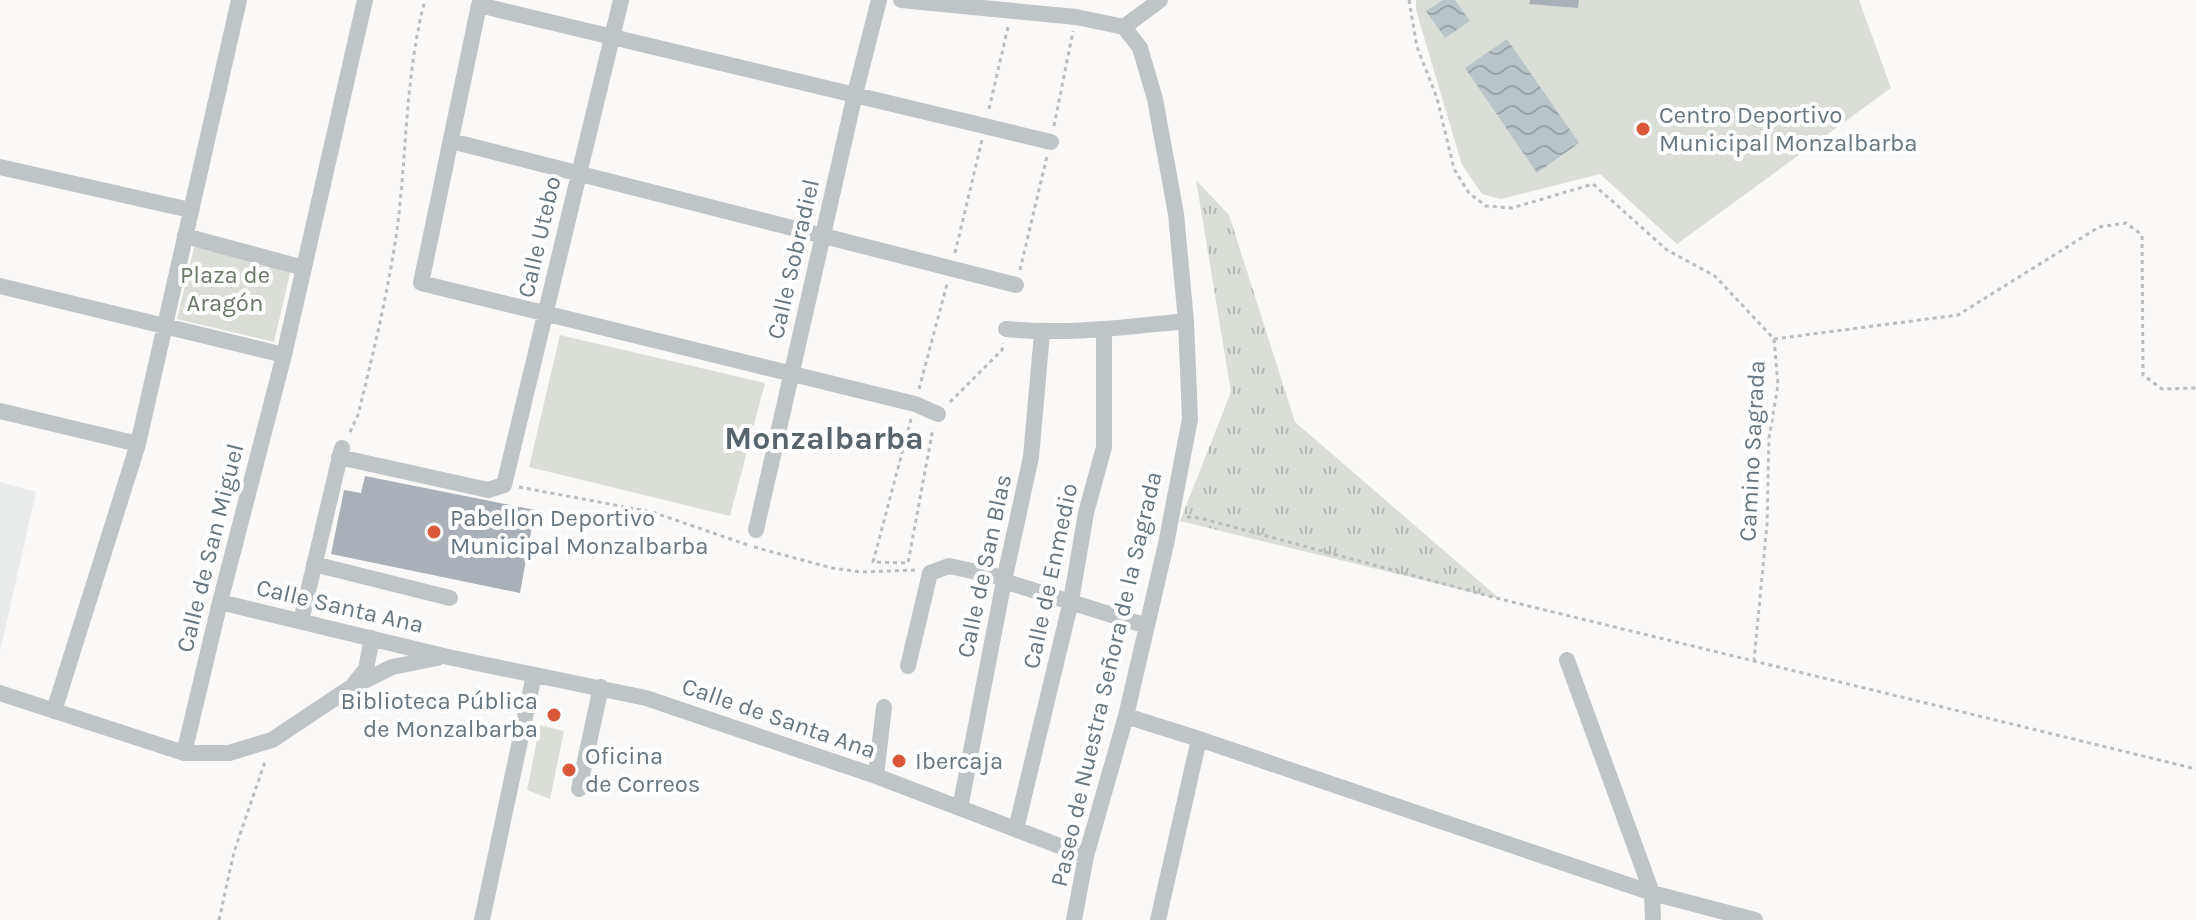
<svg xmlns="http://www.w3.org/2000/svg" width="2196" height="920" font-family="Karla,sans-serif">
<defs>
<pattern id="grass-tufts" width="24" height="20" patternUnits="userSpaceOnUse" patternTransform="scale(2)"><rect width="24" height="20" fill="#daded7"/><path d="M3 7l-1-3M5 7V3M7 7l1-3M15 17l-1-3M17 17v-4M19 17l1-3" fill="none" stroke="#b5b9b4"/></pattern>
<pattern id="water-waves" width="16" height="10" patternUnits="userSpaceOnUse" patternTransform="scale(2)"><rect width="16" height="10" fill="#bac5c9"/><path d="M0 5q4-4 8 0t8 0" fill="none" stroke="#9ba5a9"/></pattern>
</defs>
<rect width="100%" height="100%" fill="#faf9f8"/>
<!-- built -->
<path fill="#eaebeb" d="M0,482L36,492L0,652Z"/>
<!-- grass -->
<path fill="url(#grass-tufts)" d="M1196,180L1229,215L1295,422L1500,599L1180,521L1231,392Z"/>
<!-- park -->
<path fill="#daded7" d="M1416,0H1859L1891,88L1677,244L1600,174L1501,199L1482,194L1462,165L1416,10Z
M196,239L292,265L274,342L177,319Z
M560,335L765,383L730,516L529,467Z
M540,725L564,731L550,799L527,790Z"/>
<!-- water -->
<path fill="url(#water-waves)" d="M1443,0H1455L1470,21L1445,38L1426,11Z
M1507,39L1579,143L1537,173L1465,68Z"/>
<!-- building -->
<path fill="#a9b0b7" d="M1530,0H1579L1578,8L1529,4Z
M365,476L535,510L520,593L331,554L344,490L361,493Z"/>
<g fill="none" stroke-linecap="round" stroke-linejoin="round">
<!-- path -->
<path stroke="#babdc0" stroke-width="3" stroke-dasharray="4 4" stroke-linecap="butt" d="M1409,0L1417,47L1437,98L1454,169L1469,193L1486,206L1512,208L1593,184L1667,250L1715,276L1774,339L1778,385L1769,438L1767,524L1754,661
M989,109L1008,27
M1054,126L1073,31
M955,253L982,140
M1020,270L1047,156
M1774,339L1958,315L2099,227L2126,223L2142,235L2143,375L2162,389L2196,388
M919,389L947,284
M950,402L1002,350L1003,343
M911,419L873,562L908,563L933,428
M350,432L358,415C373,354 388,293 397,230C407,154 405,75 425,0
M519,487L652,512L748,545
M1187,517L1200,518L1500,599L2196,769
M754,547L832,568L861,572L915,570
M219,920L234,852L266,759"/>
<!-- minor -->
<path stroke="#bfc4c7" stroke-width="16" d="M901,0L1076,17L1124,27
M1124,27L1160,0
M451,141L1016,285
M0,167L190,210
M185,236L304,268
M0,286L284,355
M1006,329C1067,335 1126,327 1186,321
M0,411L138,444
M938,414L915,404L421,283L479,5L1051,142
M339,457L488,490L504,485L621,0
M756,530L855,94L879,0
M314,564L450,598
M1004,581L1147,626
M220,602L448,657L646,698L876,776L1086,856
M301,621L342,448
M1567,660L1652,893L1653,920
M908,666L930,573L949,566L1004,578
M354,684L366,669L372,638
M0,693L184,753H229L272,740L350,688L392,667L437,658
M54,711L138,444L239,0
M1126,716L1199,739L1652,893L1755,920
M184,753L220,602L284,355L365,0
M876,776L884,707
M579,789L601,687
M960,808L1004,581L1031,457L1042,333
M1016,829L1071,601L1086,513L1104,447V330
M482,920L534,675
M1074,920L1086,856L1126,716L1166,544L1190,419L1186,321L1176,214L1155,99L1140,48L1124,27
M1158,920L1199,739"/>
</g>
<!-- markers -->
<g fill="#d85839" stroke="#fff" stroke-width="3">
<circle cx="1643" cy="129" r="8"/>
<circle cx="434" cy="532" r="8"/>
<circle cx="554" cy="715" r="8"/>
<circle cx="899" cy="761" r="8"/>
<circle cx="569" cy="770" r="8"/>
</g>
<g text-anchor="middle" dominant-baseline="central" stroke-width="8" stroke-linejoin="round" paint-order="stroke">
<!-- poi labels -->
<g font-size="24" fill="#667681" stroke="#fff" text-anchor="start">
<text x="1659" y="115">Centro Deportivo<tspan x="1659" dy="28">Municipal Monzalbarba</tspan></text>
<text x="450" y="518">Pabellon Deportivo<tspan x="450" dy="28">Municipal Monzalbarba</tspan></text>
<text x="538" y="701" text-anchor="end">Biblioteca Pública<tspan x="538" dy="28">de Monzalbarba</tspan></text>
<text x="585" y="756">Oficina<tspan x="585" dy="28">de Correos</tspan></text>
<text x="915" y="761">Ibercaja</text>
</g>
<!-- street labels -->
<g font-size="24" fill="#667681" stroke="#fff">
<text transform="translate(539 237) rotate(-77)">Calle Utebo</text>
<text transform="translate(793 259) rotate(-77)">Calle Sobradiel</text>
<text transform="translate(1752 451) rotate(-87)">Camino Sagrada</text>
<text transform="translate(210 548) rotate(-76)">Calle de San Miguel</text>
<text transform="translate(984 566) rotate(-78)">Calle de San Blas</text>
<text transform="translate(1050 576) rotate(-78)">Calle de Enmedio</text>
<text transform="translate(340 606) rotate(13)">Calle Santa Ana</text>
<text transform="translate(1106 679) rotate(-77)">Paseo de Nuestra Señora de la Sagrada</text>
<text transform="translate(779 718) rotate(19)">Calle de Santa Ana</text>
</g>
<!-- park labels -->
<g font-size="24" fill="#697965" stroke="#fff">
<text x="225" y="275">Plaza de<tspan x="225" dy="28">Aragón</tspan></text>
</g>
<!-- district labels -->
<g font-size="32" font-weight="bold" fill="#58646c" stroke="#fff">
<text x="824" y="438">Monzalbarba</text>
</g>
</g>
</svg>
